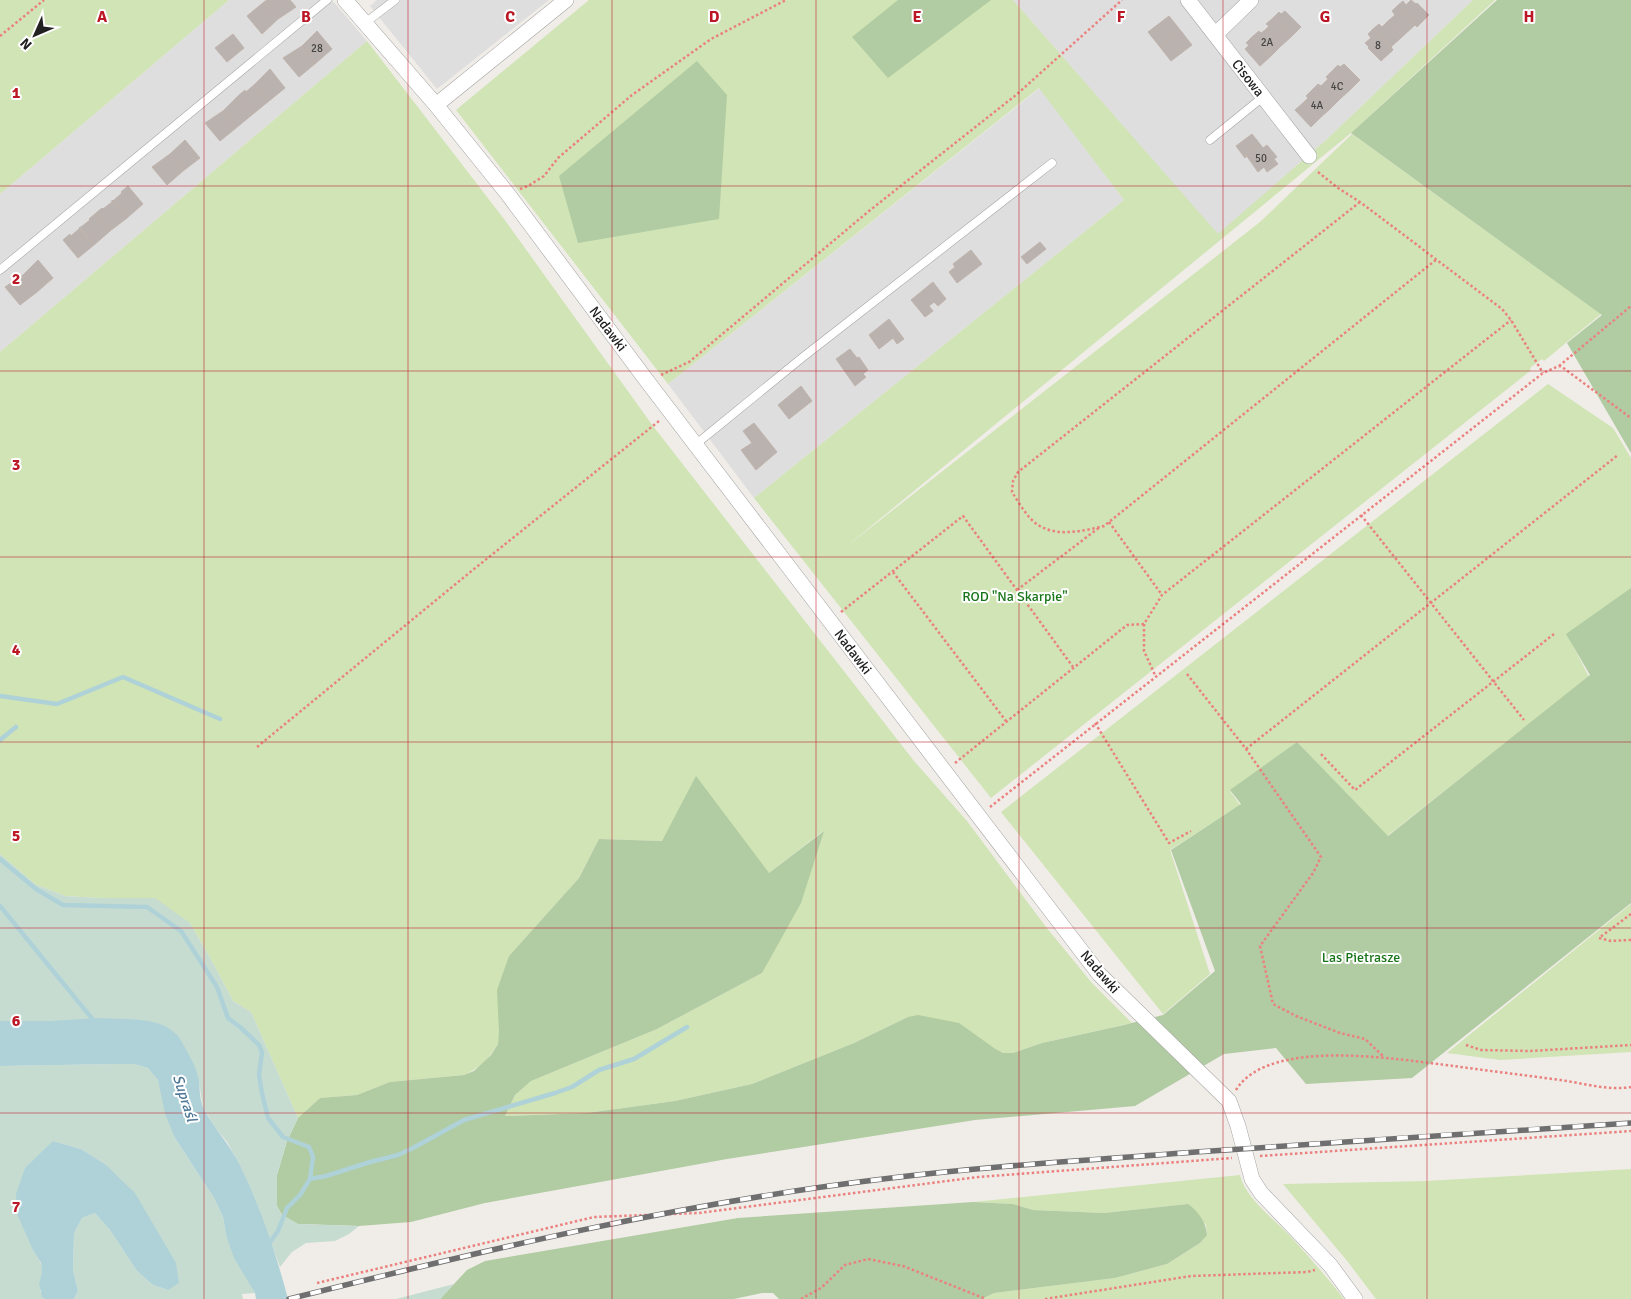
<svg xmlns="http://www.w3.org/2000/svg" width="1631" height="1299" font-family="Signika,sans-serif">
<rect width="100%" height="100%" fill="#f0ede8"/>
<!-- residential -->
<path fill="#dfdede" d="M229,0H332L367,41L0,352V194Z
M377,0H549L437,89L370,6Z
M1013,0H1473L1326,140L1218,235Z
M1040,88L1124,200L754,498L668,384Z"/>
<!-- grass -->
<path fill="#d0e4b5" d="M0,0H229L0,194Z
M589,0H1013L1218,234L1326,140L1473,0H1495L1351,133L842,550L1260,222L1352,134L1601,314L1544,361L1542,359L1531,367L1530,371L991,798L754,498L1124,200L1039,88L668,384L456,110Z
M367,41L504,219L653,426L914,761L967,821L1046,927L1092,983L1132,1023L1042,1043L1013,1053H1003L994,1048L908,1017L854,1043L752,1084L675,1101L587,1113L505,1116L515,1095L531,1081L657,1029L762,973L823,831L769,873L662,841L599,839L579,878L509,956L498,1044C489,1058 479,1069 464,1075L390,1082L357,1095L320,1098L298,1118L251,1012L233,1001L213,963L190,923L99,898L65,896L35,884L0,854V352Z
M1548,384L1613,428L1631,458V590L1567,634L1589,677L1387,836L1297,742L1230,791L1240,805L1170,850L1210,974L1163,1014L1001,812Z
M1631,904V1052L1500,1060L1447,1053Z
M1631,1169V1299H1376L1348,1262L1283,1184L1426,1181Z
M1240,1175C1245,1198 1275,1220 1291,1237C1309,1257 1327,1277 1344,1299H982L994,1293L1115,1278L1167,1264L1200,1243L1207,1234L1206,1225L1188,1204L1104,1213L1033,1210L1013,1204L973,1202Z"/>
<!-- forest -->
<path fill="#b1cba2" d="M898,0H991L888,78L852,37Z
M1497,0H1631V453L1567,343L1602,315L1351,133Z
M697,61L727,95L719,219L578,243L559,176Z
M1631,588V903L1412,1078L1306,1084L1276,1048L1224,1054L1135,1106L975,1120L727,1159L485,1203L411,1222L359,1226L298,1224L282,1215L277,1206V1175L287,1141L298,1118L320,1098L357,1095L390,1082L464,1075L474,1071L491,1055L498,1044L499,1032L497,990L509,956L579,878L599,839L662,841L696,776L769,873L824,831L801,903L762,973L657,1029L531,1081L515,1095L505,1116L587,1113L675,1101L752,1084L854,1043L908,1017L918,1015L959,1023L994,1048L1003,1053H1013L1042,1043L1124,1025L1163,1015L1215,971L1171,850L1241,804L1230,790L1297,742L1388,836L1590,675L1566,634Z
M973,1202L1013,1204L1033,1210L1104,1213L1188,1204C1199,1212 1206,1222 1207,1235L1200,1243L1167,1264L1115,1278L994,1293L982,1299H779L773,1293H762L734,1299H440L467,1270L485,1261L738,1218Z"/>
<!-- wetland -->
<path fill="#c7dcd1" d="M0,854L35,884L65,896L99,898H155L190,923L213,963L233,1001L251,1012L298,1118L287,1141L277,1175V1206L282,1215L298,1224L359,1226L349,1234L335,1241L306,1243L292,1252L280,1267L254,1197L239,1163L227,1142L215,1127L203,1107L197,1071L49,1021H0Z
M117,1064H134L148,1068L158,1080L175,1138L214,1198L223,1217L226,1235L255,1293L242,1294L243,1299H74L78,1291L73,1270L74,1233L82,1218L95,1213L110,1230L137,1271L153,1285L168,1290L105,1164L81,1149L53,1141L33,1250C37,1257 43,1264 42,1272C41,1284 36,1288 45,1299H0V1066Z
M454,1284L440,1299H396Z"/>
<!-- water -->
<path fill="#aed2d8" d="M101,1018C125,1020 160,1016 177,1035C182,1041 195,1065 197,1072C201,1084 198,1098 204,1109C214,1128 229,1144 239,1163C260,1206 276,1253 288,1299H256L255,1293L234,1258L226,1235L223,1217L214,1198L175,1138L165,1114L158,1080L148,1068L134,1064H117L0,1066V1021H49Z
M53,1141L81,1149L105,1164L135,1193L176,1263L179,1283L168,1290L153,1285L137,1271L110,1230L95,1213L82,1218L74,1233L73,1270L78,1291L74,1299H45L42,1297L39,1284L42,1272L41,1263L33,1250L17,1214L16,1194L25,1168Z"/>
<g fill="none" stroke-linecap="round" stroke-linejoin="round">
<!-- stream -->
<path stroke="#aed2d8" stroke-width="4.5" d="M0,696L57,704L123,677L220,719
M0,740L16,727
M0,859L36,889L63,905L147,907L181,931L217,987L228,1018L240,1027L259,1045L262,1052L259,1075L262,1093L268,1118L283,1137L309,1147L313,1157L310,1179L300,1195L287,1208L278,1231L268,1245
M0,906L94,1021
M310,1179L326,1176L370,1162L398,1155L413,1148L464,1120L555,1093L572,1087L599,1070L634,1059L687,1027"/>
</g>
<!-- building -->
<path fill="#b9b2ae" stroke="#c0b3ac" d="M267,0H290L296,7L278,19L264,2Z
M1411,0L1416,4L1417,3L1429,15L1417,27L1397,6L1403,1L1406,5Z
M264,2L278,19L262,34L247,16Z
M1397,6L1417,27L1415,25L1403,36L1388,21L1395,15L1392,11Z
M1285,11L1301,27L1291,37L1273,18L1279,12L1281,14Z
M1169,16L1181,31L1160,47L1148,32Z
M1273,18L1291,37L1281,46L1265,30L1269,26L1266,24Z
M1388,21L1403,36L1391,47L1393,50L1373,29L1379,24L1382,27Z
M1373,29L1393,50L1381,61L1368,48L1369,47L1365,43L1371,38L1368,34Z
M1265,30L1281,46L1271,56L1252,37L1259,31L1261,33Z
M317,31L332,49L316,63L302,46Z
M1181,31L1192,45L1171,61L1160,47Z
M233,34L244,48L227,62L215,48Z
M1252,37L1271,56L1260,66L1245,49L1249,45L1246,43Z
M302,46L316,63L299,77L283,58Z
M1344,64L1360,80L1350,90L1332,71L1338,65L1340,67Z
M270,69L285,88L269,101L255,84Z
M1332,71L1350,90L1340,99L1324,83L1328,79L1326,77Z
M1324,83L1340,99L1330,109L1312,90L1318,84L1321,86Z
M255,84L269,101L253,114L238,96L245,90L246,92Z
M1312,90L1330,109L1320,118L1304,102L1308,98L1306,96Z
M238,96L253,114L236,128L223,111Z
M1304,102L1320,118L1311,127L1295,110Z
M223,111L236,128L220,141L205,123Z
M1252,134L1260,144L1246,155V157L1245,158L1236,146Z
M185,140L200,158L183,171L170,154Z
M1260,144L1263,148L1267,145L1277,157L1274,159L1278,164L1267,172L1264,167L1258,172L1246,155Z
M170,154L183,171L167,185L152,167Z
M128,186L143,204L127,218L112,200L113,201L122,193L121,192Z
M112,200L127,218L110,231L96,213L102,208L103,209L112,202Z
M96,213L110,231L94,245L80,227H81L90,220L89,219Z
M79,227L94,245L78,258L63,240L70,234L71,236L80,228Z
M1040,242L1046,249L1027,264L1021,257Z
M971,250L982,264L957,283L949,272L955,267L953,264Z
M38,260L53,278L37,292L23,275Z
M23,275L37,292L20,305L5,287Z
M933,282L946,299L938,306L934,302L929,306L933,311L925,317L911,300Z
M889,319L904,339L897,344L893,338L879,349L869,335Z
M850,349L857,358L859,357L868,370L863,374L866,377L855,386L836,359Z
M801,386L812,401L789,419L778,405Z
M754,423L777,452L756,470L741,450L752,443L743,431Z"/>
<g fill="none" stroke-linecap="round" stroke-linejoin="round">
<defs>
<path id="service" d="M365,23L395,0
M1210,140L1263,97
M0,270L327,0
M695,445L803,357L1052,163"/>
<path id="minor" d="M345,0L436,105L507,193L647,381L1099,974L1229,1101L1238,1126L1252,1179L1261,1193L1330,1265L1355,1299
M1188,0L1309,156
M1215,35L1251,0
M436,105L566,0"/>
</defs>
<!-- service casing -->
<use href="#service" stroke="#a2a2a2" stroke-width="9"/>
<!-- minor casing -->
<use href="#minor" stroke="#a2a2a2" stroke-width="16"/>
<!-- path -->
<path stroke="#eb817f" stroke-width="2.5" stroke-dasharray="2.5 2.5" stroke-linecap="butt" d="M0,36L44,0
M1318,172L1338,188L1360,202L1502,309L1511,320L1543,373
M520,189L528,186L544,176L558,158L632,95L711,39L786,0
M1360,202L1018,472L1013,481L1012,492C1017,500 1023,510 1030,518C1049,539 1079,532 1104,526L1437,259
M1559,366L1631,306
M661,375L689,362L869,211L1016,95L1122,0
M1361,515L1524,720
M1109,522L1162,595
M893,572L1006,721
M1017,590L1100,527
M841,612L963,516L1073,667
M1144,624V651L1155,675
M1187,674L1246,749L1321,857L1313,873L1260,946L1273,1004L1296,1016L1340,1033L1365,1039L1384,1057
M1095,723L1169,843L1191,831
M257,747L474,569L659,421
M1246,749L1618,455
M1321,754L1355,790L1554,634
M955,763L1127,625L1144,624L1162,595L1511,320
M990,807L1543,373L1559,366L1562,367L1631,418
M1631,914L1599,938L1611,941L1631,940
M1466,1045L1481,1050L1530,1051L1631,1045
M1236,1090C1269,1036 1401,1060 1454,1066C1489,1071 1524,1075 1560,1080C1583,1083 1608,1091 1631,1087
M1260,1156L1631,1131
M317,1283L594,1217L699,1213L978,1177L1232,1158
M801,1299L821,1288L845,1265L868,1259L903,1266L986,1299
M1045,1299L1191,1276L1307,1272L1315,1270"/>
<!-- service -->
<use href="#service" stroke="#fff" stroke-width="8"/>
<!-- minor -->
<use href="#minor" stroke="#fff" stroke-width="15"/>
<defs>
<path id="rail" d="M289,1299C485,1250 682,1203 883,1179C987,1166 1092,1160 1196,1152C1341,1142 1486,1132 1631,1123"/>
</defs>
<!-- rail casing -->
<use href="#rail" stroke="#6f6f6f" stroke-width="5.5"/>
<!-- rail -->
<use href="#rail" stroke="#fff" stroke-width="4" stroke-dasharray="11" stroke-linecap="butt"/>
</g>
<!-- grid -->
<path fill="none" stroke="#bb1724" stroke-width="1" stroke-opacity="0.55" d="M204,0V1299M408,0V1299M612,0V1299M816,0V1299M1019,0V1299M1223,0V1299M1427,0V1299M0,186H1631M0,371H1631M0,557H1631M0,742H1631M0,928H1631M0,1113H1631"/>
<g text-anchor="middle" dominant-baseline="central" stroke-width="4" stroke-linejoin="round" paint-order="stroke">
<!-- number labels -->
<g font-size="11" fill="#474544">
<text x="1267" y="42">2A</text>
<text x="1378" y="45">8</text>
<text x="317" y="48">28</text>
<text x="1337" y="86">4C</text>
<text x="1317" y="105">4A</text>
<text x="1261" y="158">50</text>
</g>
<!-- street labels -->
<g font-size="14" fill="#212121" stroke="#fff">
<text transform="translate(1248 78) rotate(52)">Cisowa</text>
<text transform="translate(608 329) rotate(53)">Nadawki</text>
<text transform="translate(853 652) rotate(53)">Nadawki</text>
<text transform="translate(1100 972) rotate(49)">Nadawki</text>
</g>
<!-- park labels -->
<g font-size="14" fill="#197519" stroke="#fff">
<text x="1015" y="596">ROD "Na Skarpie"</text>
<text x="1361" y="957">Las Pietrasze</text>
</g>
<!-- water labels -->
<g font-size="15" font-style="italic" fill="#507998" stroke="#fff">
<text transform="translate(185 1098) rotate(72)">Supraśl</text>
</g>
</g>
<g font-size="16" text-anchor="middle" font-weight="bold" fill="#bb1724" stroke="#fff" stroke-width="4" stroke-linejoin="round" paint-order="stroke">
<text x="102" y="22">A</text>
<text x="306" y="22">B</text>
<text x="510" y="22">C</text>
<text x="714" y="22">D</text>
<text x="917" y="22">E</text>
<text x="1121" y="22">F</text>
<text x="1325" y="22">G</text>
<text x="1529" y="22">H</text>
<text x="16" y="98">1</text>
<text x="16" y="284">2</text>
<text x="16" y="470">3</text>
<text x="16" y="655">4</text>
<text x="16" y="841">5</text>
<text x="16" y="1026">6</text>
<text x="16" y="1212">7</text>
</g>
<!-- north arrow -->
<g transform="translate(35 35) rotate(225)" stroke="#ffffff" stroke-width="4" paint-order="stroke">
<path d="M0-4L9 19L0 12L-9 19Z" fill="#212121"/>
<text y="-8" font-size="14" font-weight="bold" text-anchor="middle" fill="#212121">N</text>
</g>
</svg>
